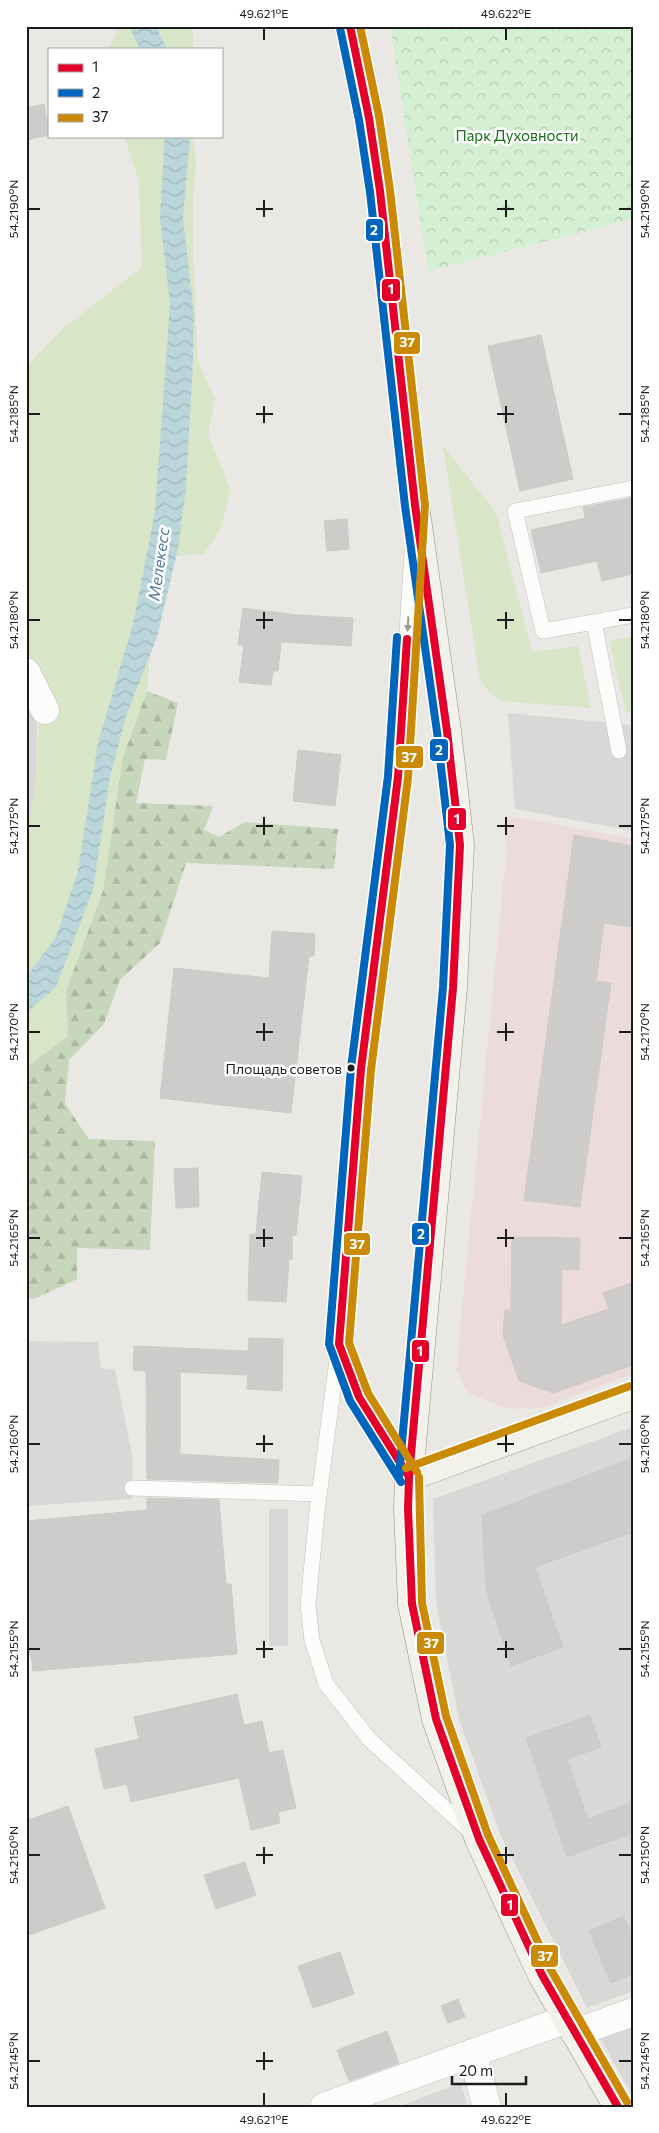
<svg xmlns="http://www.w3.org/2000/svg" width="659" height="2133" font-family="Commissioner,sans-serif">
<defs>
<pattern id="forest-firs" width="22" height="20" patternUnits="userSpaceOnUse" patternTransform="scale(1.25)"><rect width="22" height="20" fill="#c7d7bc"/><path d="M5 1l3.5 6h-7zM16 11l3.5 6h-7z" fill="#aab8a1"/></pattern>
<pattern id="park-crowns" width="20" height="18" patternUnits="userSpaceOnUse" patternTransform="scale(1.25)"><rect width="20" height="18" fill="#d4efd2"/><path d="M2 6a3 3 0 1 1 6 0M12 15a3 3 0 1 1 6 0" fill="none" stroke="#b5ccb4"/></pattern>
<pattern id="water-waves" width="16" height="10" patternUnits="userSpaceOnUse" patternTransform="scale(1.25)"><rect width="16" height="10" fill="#bad6db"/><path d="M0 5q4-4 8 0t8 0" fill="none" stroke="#9fb7bb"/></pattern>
</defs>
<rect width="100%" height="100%" fill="#eae8e5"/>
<!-- residential -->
<path fill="#d9d8d6" d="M26,660L38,661L36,779L26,846Z
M633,1427V1991L587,2008L500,1834L459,1719L436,1603L433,1499Z
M633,2021V2096L597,2033Z
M461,2083L468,2107H397Z"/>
<!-- commercial -->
<path fill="#ebdcdb" d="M505,815L633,839V1374L542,1408L508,1409L468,1393L456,1370L506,854Z"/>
<!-- religious -->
<path fill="#d8d8d6" d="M508,713L633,725V831L515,809Z
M26,1341L98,1342L101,1368L115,1369L133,1460L132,1499L26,1506Z
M288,1509V1646H269V1509Z"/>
<!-- grass -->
<path fill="#d8e5c6" d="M118,26H192L194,49H107L115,37Z
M124,136H193L196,165L193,196V250L198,362L215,399L208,435L231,490L221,528L204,554L172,556L153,619L147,691L123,757L103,891L66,991L68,1036L26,1068V846L36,779L40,699L26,659V367L61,330L142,267L139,182Z
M443,446L496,512L532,652L578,646L591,708L502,701L489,692L480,680Z
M633,636V713L626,712L609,641Z"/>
<!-- forest -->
<path fill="url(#forest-firs)" d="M147,691L178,703L166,760L145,759L136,803L213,806L204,830L219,837L245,822L338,829L334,869L186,863L160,943L120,980L104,1024L69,1060L65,1104L89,1139L155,1141L150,1250L77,1248V1279L34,1299L26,1297V1068L68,1036L66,991L103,891L123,757Z"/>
<!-- park -->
<path fill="url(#park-crowns)" d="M390,26H633V219L428,271Z"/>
<!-- water -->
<path fill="url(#water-waves)" d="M129,26H156L167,49H140Z
M165,136H190L183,218L194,315L193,360L186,488L178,549L157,637L126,716L110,777L93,890L56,987L26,1013V977L56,937L78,871L98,743L133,624L155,512L170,304L160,217Z"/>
<!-- building -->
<path fill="#ceccca" stroke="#cdcac6" d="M44,104L49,135L26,140V108Z
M541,335L573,479L520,491L488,346Z
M633,498V574L602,581L597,561L541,573L531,530L585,518L583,507Z
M347,519L349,549L327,551L324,521Z
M243,608L298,615L353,618L351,646L281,642L278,671H273L271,685L239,682L244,645H238Z
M298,750L341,755L335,806L293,801Z
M574,835L633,846V927L604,923L596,981L611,983L580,1207L524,1200Z
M272,931L315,934L314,956H309L291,1113L160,1098L174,968L269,978Z
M198,1168L199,1207L176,1208L174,1169Z
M262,1172L302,1176L296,1235H292V1259H289L286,1302L248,1300L250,1234H256Z
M512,1237L580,1238L579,1270L562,1269L561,1325L609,1309L603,1293L633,1282V1365L553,1393L519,1381L503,1335L505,1310H511Z
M249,1338L283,1339L282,1391L247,1389L248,1375L180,1372V1454L279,1460L278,1483L147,1479L146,1371L133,1370L134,1346L248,1351Z
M633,1458V1532L535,1567L563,1647L511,1666L486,1589L482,1515Z
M147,1498L219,1500L226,1584H231L237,1654L33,1671L31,1654L26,1655V1521L147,1510Z
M237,1694L244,1725L262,1721L269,1753L283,1750L296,1808L278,1812L280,1823L251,1830L239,1778L131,1802L127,1784L104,1789L95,1749L139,1739L134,1717Z
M590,1715L601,1747L567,1759L588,1819L633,1802V1833L567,1857L526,1738Z
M68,1806L105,1908L26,1936V1821Z
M245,1862L256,1895L216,1909L204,1875Z
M623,1916L633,1938V1974L611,1983L589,1931Z
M340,1952L354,1994L313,2008L298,1966Z
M458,1999L465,2017L448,2023L441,2006Z
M387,2031L399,2063L349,2081L337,2050Z"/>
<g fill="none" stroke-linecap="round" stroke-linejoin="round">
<defs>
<path id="service" d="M633,488L515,511L543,631L633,615
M594,622L619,751
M339,1345L317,1511L308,1605L312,1640L326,1684L370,1740L472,1833
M408,1475L359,1397L339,1344L361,1069L398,777L412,552
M132,1488L319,1494"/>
<path id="minor" d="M26,672L45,710
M575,2033L633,2012
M472,2053L487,2107
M324,2107L567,2019"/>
<path id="secondary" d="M350,26L369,118L380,191L415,505L447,731L460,845L453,988L409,1477L408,1509L412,1604L436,1719L479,1839L542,1975L618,2107
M409,1477L633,1395"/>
</defs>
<!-- service casing -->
<use href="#service" stroke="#c1c0bf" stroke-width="16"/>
<!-- minor casing -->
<use href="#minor" stroke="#c1c0bf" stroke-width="29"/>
<!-- secondary casing -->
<use href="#secondary" stroke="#91927f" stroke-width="29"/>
<!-- service -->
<use href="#service" stroke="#fcfcfb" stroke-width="15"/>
<!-- minor -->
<use href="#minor" stroke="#fcfcfb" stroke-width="28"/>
<!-- secondary -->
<use href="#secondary" stroke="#f2f1ea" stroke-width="28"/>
<defs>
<path id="bus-1" d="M350,26L369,118L380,191L415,505L447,731L460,845L453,988L409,1477L408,1509L412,1604L436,1719L479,1839L542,1975L618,2107
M407,639L398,777L361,1069L339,1344L359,1397L409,1477"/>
<path id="bus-2" d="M340,28L359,120L370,192L405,506L437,732L450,845L443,987L399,1476
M397,637L388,776L351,1068L329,1344L350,1401L401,1482"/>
<path id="bus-3" d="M360,26L379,116L390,190L425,505L408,778L371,1070L349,1343L368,1393L417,1472
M406,1468L630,1386
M419,1477L422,1603L446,1716L488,1835L551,1970L627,2102"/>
</defs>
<!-- bus-1 casing -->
<use href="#bus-1" stroke="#fff" stroke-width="11"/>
<!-- bus-2 casing -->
<use href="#bus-2" stroke="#fff" stroke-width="11"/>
<!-- bus-3 casing -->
<use href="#bus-3" stroke="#fff" stroke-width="11"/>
<!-- bus-1 -->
<use href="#bus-1" stroke="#e4002b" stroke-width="8"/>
<!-- bus-2 -->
<use href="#bus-2" stroke="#0065bd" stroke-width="8"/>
<!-- bus-3 -->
<use href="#bus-3" stroke="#cb8a06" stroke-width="8"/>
</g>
<!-- one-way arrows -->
<defs><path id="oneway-solid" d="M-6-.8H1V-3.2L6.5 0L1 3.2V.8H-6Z" transform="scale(1.25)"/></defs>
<use fill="#979797" href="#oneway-solid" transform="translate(408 624) rotate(93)"/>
<!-- ticks -->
<path fill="none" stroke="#1c1c1c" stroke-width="2" d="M264,28V40M506,28V40M264,200V217M506,200V217M28,209H40M256,209H273M497,209H514M619,209H632M264,406V423M506,406V423M28,414H40M256,414H273M497,414H514M619,414H632M264,612V629M506,612V629M28,620H40M256,620H273M497,620H514M619,620H632M264,817V835M506,817V835M28,826H40M256,826H273M497,826H514M619,826H632M264,1023V1041M506,1023V1041M28,1032H40M256,1032H273M497,1032H514M619,1032H632M264,1229V1247M506,1229V1247M28,1238H40M256,1238H273M497,1238H514M619,1238H632M264,1435V1452M506,1435V1452M28,1444H40M256,1444H273M497,1444H514M619,1444H632M264,1641V1658M506,1641V1658M28,1649H40M256,1649H273M497,1649H514M619,1649H632M264,1847V1864M506,1847V1864M28,1855H40M256,1855H273M497,1855H514M619,1855H632M264,2052V2070M28,2061H40M256,2061H273M619,2061H632M264,2093V2106M506,2093V2106"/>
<!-- markers -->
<circle fill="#1c1c1c" stroke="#fff" stroke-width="2" cx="351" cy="1068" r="4.5"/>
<g text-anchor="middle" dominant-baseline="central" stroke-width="5" stroke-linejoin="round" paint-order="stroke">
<!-- bus labels -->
<g font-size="14" fill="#1c1c1c" stroke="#fff" text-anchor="end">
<text x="342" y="1068">Площадь советов</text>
</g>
<!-- park labels -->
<g font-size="15" fill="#147017" stroke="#fff">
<text x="517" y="135">Парк Духовности</text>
</g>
<!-- water labels -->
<g font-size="16" font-style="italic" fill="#4e799c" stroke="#fff">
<text transform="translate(158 564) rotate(-82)">Мелекесс</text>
</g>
</g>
<g stroke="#fff" stroke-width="2">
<rect x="365" y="218" width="19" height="24" rx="5" fill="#0065bd"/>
<rect x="381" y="278" width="20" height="24" rx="5" fill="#e4002b"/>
<rect x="393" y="331" width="28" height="24" rx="5" fill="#cb8a06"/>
<rect x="429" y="738" width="20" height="24" rx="5" fill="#0065bd"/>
<rect x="395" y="745" width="29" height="24" rx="5" fill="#cb8a06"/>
<rect x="447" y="807" width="20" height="24" rx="5" fill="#e4002b"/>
<rect x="411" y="1222" width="19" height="24" rx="5" fill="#0065bd"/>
<rect x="343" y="1232" width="28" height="24" rx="5" fill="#cb8a06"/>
<rect x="411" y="1339" width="19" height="24" rx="5" fill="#e4002b"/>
<rect x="416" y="1631" width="29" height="24" rx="5" fill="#cb8a06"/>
<rect x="500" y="1893" width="19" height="24" rx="5" fill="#e4002b"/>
<rect x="530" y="1944" width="29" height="24" rx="5" fill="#cb8a06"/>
</g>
<g font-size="14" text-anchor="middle" font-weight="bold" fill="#fff">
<text x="374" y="235">2</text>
<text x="391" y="294">1</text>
<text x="407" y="347">37</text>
<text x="439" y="755">2</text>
<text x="409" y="762">37</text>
<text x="457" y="824">1</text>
<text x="421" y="1239">2</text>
<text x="357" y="1249">37</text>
<text x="420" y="1356">1</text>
<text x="431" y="1648">37</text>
<text x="510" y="1910">1</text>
<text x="545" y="1961">37</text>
</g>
<!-- border -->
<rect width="659" height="2133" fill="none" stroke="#ffffff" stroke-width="55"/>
<!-- legend -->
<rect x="48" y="48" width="175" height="90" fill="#ffffff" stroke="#a4a4a4"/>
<rect x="58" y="64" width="25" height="8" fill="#e4002b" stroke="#a4a4a4"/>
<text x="92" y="72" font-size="15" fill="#1c1c1c">1</text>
<rect x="58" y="89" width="25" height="8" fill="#0065bd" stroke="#a4a4a4"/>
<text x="92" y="98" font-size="15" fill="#1c1c1c">2</text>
<rect x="58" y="114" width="25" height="8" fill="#cb8a06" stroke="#a4a4a4"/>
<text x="92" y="122" font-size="15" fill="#1c1c1c">37</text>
<!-- scale -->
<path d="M452 2076v8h74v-8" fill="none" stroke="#1c1c1c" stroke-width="2.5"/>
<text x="459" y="2076" font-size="15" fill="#1c1c1c" stroke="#ffffff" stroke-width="4" paint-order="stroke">20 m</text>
<rect x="28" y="28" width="604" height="2078" fill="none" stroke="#1c1c1c" stroke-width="2"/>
<g font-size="12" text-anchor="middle" fill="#1c1c1c">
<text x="264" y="18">49.621°E</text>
<text x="506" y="18">49.622°E</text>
<text transform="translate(14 209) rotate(-90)" y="4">54.2190°N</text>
<text transform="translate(645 209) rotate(-90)" y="4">54.2190°N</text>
<text transform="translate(14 414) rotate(-90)" y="4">54.2185°N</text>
<text transform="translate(645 414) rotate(-90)" y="4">54.2185°N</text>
<text transform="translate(14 620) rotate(-90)" y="4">54.2180°N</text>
<text transform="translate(645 620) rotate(-90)" y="4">54.2180°N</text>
<text transform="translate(14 826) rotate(-90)" y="4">54.2175°N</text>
<text transform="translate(645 826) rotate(-90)" y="4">54.2175°N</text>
<text transform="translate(14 1032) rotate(-90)" y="4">54.2170°N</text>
<text transform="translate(645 1032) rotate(-90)" y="4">54.2170°N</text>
<text transform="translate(14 1238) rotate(-90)" y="4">54.2165°N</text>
<text transform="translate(645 1238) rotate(-90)" y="4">54.2165°N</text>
<text transform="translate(14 1444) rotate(-90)" y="4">54.2160°N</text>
<text transform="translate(645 1444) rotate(-90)" y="4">54.2160°N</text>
<text transform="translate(14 1649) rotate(-90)" y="4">54.2155°N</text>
<text transform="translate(645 1649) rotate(-90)" y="4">54.2155°N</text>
<text transform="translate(14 1855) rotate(-90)" y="4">54.2150°N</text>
<text transform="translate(645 1855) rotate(-90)" y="4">54.2150°N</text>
<text transform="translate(14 2061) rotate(-90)" y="4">54.2145°N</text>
<text transform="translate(645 2061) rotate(-90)" y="4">54.2145°N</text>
<text x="264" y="2124">49.621°E</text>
<text x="506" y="2124">49.622°E</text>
</g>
</svg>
